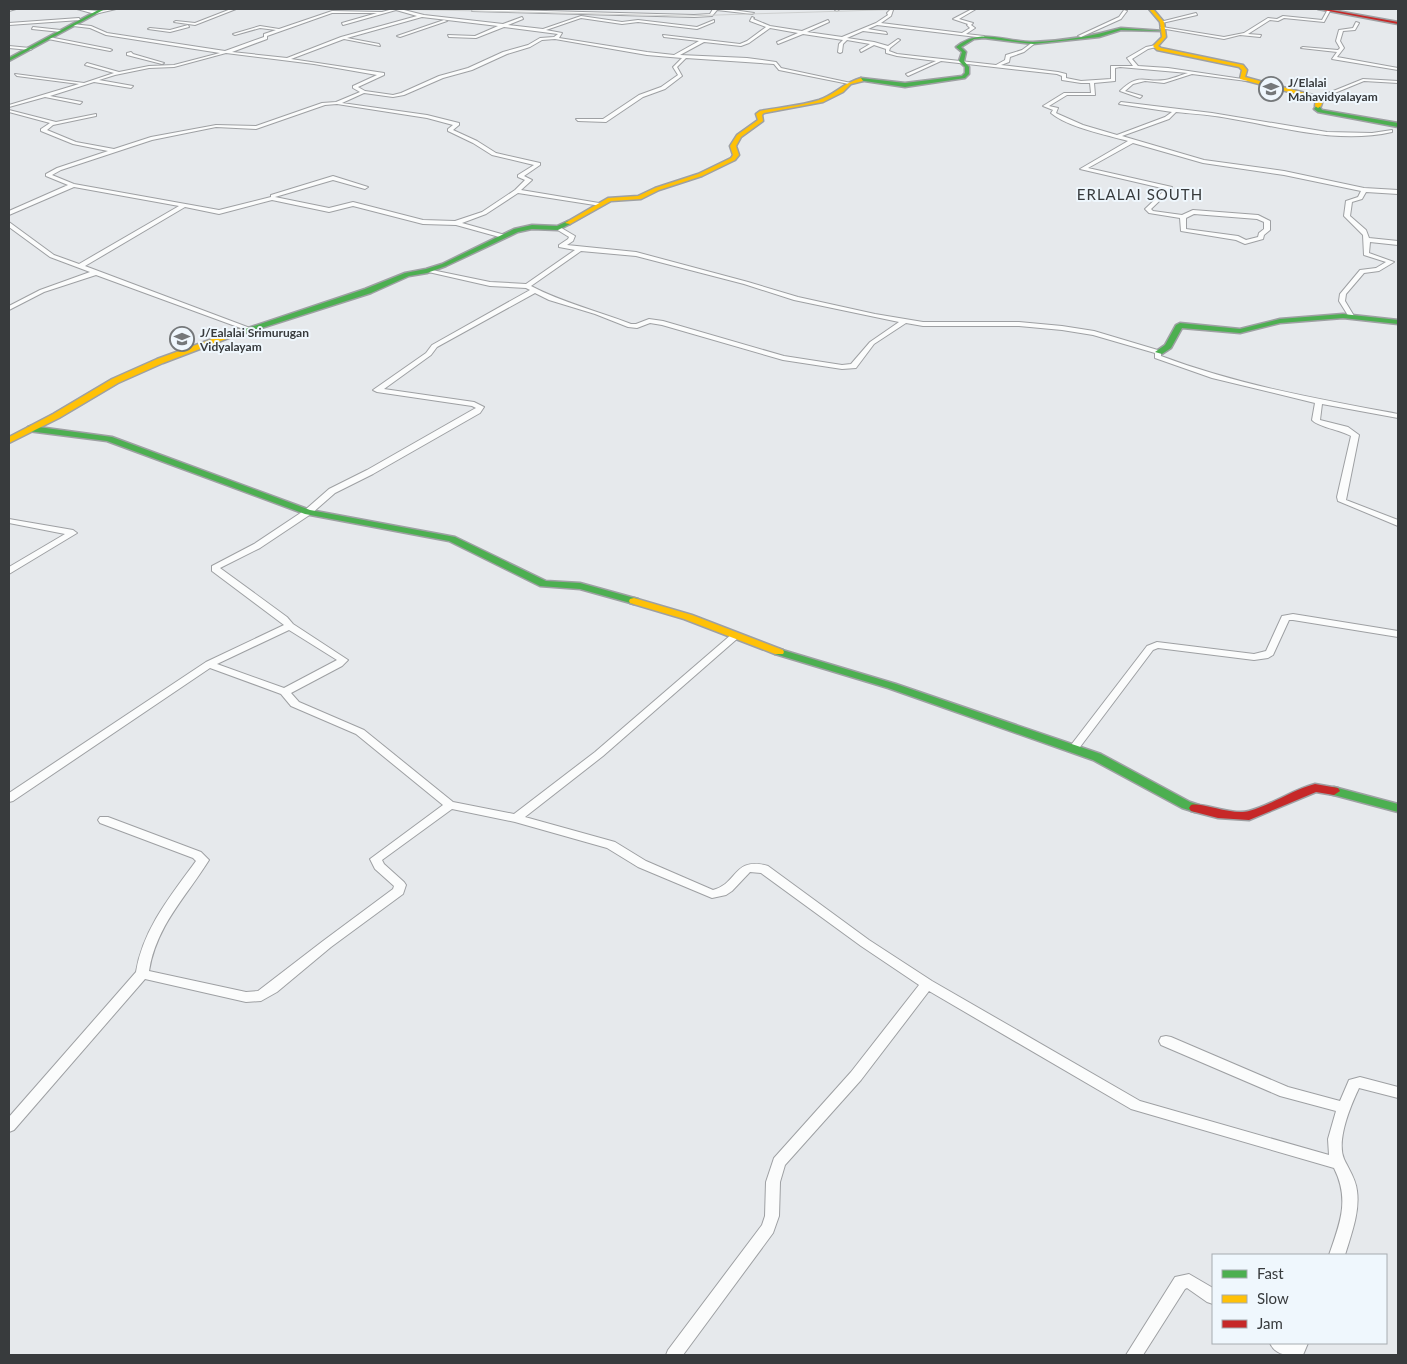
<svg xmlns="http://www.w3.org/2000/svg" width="1407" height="1364" font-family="Lato,sans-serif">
<rect width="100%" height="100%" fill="#e6e9ec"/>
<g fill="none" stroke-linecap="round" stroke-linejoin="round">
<defs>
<path id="street" d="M9,9H16L9,11Z
M77,9L98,11L116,9L95,14Z
M231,9H236L195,25L174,22L176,21L195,23Z
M393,9H400L424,15L503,24L522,17L523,19L508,25L543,29L581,16L622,22L638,20L697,27L714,20V22L697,29L638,22L622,24L581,18L546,30L562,33L559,38L647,52L674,55L699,41L664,37L663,35L740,44L747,41L766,27L750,21L752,17L754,18L753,19L770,26L802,31L828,20L829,22L807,32L842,37L876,23L888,15L887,13L891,9L893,10L891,16L881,23L962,33L970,28L967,25L968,24L953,19L972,9H976L959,19L973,23L971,25L975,28L966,34L984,36L985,38L877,25L868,29L886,32L887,34L863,31L847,38L874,42L888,46L898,39L900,40L890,48L889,51L897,54L996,65L1005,60L1006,55L1022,50L1033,42L1034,44L1024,52L1010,57L1009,62L1001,65L1058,72L1066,74V78L1081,81L1111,79V66H1133L1127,58L1146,47L1156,45V47L1148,49L1132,59L1138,66L1168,68L1249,80L1247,81L1192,74L1164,83L1145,81L1133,84L1125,91L1142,96L1140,98L1120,91C1139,72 1144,83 1165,80C1172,79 1181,75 1188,73L1120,67L1115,68V81L1094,83L1095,95H1067L1049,106L1058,108L1056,113L1058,114L1083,125L1117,135L1165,117L1172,112L1119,104L1121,102L1212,113L1327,132L1372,133L1392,130V132C1339,144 1285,128 1233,119C1214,115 1195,114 1176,112L1169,119L1122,136L1204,160L1284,171L1364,188L1398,190V194L1366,192L1362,199L1352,202L1350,216L1366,230L1369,238L1398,241V245L1370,242L1369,253L1394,262L1379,271L1364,273L1346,294L1345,301L1354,316L1349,317L1339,301L1340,294L1360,270L1376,268L1386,262L1364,255L1363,235L1344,216L1346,201L1358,197L1361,191L1284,175L1203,163L1133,143L1088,168L1172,187V189L1151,209L1153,211L1182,215L1193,210L1258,215L1270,221V230L1264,235L1263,239L1245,244L1236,240L1181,231L1180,218L1149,213L1145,209L1166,189L1080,169L1128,141C1107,135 1067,127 1051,113L1053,110L1043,106L1064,93H1091L1090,83H1081L1062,80V76L1057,74L941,61L908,76L906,74L936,61L897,56L886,53V49L874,45L861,52L860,50L870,44L847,40L843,44L842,52L840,53L838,52L839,44L843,40L803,34L778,44L777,42L798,33L770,28L749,43L741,46L704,42L680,55L747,58L776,62L781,68L851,83L849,84L779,70L774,64L686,58L677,67L682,76L665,89L643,97L606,122L578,121L576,119H603L639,95L661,87L678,75L673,67L682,58L647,55L555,39L542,40L530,47L507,54L472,70L443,78L404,95L393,97L364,93L342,103L427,115L459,123V125L453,130L477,141L496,153L540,163V165L524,176L532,180L521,190L599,203L601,204V206L518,193L486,214L462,223L505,235V237L503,238L456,225L423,224L353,206L329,212L272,200L219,214L185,207L85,266L250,328V330H246L96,275L44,292L9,310V306L40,290L90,272L50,257L9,227V222L54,255L79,264L179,206L74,187L9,215V211L68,185L46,176V174L57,168L108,151L73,144L41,131V129L50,123L9,112V110L56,122L96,114V116L53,125L47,130L76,142L114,149L151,137L216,125L256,126L322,103L336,102L360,92L353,88V86L377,75L314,64L226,53L174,67L149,68L115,75L99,80L133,86L131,88L94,82L50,96L82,102L80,104L45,97L9,107V105L79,84L17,76L15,74L84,83L114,73L85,65L87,63L119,72L149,66L174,65L220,53L106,35L90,28L73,26L72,24L91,26L107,33L225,51L264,37V34L276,30L260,28L235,35L233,34L260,26L279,29L332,11L382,12ZM396,10L417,16L341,37L287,58L232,52L267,39V36L332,13H377L342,23L343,25ZM422,17L498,26L475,36L448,35L449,37L476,38L504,27L558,34L554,37L540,38L528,45L503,52L468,68L439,76L401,93L393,95L365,91L358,87L384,75V73L291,59L344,39L380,46L379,44L347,38ZM337,104L427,118L453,125L448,129V131L473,143L492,155L534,165L518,175V177L525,180L515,190L482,212L455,221L423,220L353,202L329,208L275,197L333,180L365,189L368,187L333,176L271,195V197L219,210L74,184L52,175L61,170L152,140L216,127L256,129L325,105ZM1194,214L1257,219L1264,222V229L1259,233L1258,237L1246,240L1238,236L1186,229V218Z
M473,9L694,15L710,14L713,9H726L754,13L752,14L717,10L712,16L694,17L472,11Z
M836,9H840L837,11L835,10Z
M1328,9H1336L1330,11L1324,22L1284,18L1278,21L1270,20L1248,34L1261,35L1260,37L1240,35L1224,39L1160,28L1162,27L1224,37L1244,33L1268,18L1277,19L1283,16L1322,20Z
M1124,10L1127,11L1121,19L1081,37L1078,36L1119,17Z
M1196,13L1197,15L1162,23L1160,22Z
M79,18L80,20L9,25V23Z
M444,20L447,21L400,37L397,36Z
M1356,22L1359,23L1355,30L1343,31L1340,41L1344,48L1337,57L1398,68V70L1332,59L1337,52L1301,48L1303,47L1338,50L1340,48L1336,41L1339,30L1353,28Z
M188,25L189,27L170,32L148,29L150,28L170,30Z
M33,27L61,30L63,31L61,32L32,29Z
M49,37L110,49L112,50L110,51L48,39Z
M9,46L30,48L32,49L30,50L9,48Z
M131,52L133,54L164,63L162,64L127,55V53Z
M1363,79L1398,81V83L1364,81L1320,99L1316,98Z
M558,226L575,236L573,241L567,245L636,252L748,282L798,297L875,314L923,322H1019L1062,326L1094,331L1161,351V356C1238,385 1318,399 1398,414V418L1322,404L1320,420L1348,427L1359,435L1346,500L1398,520V526L1338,501L1337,497L1351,436C1341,430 1318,427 1312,420L1315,403L1212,378L1155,358V353L1093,335L1062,330L1019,326H923L906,323L874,344L856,368L842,369L783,360L662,325L650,323L637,328L628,327L595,314L549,300L535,293L437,347L431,355L384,389L474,402L484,407L480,413L373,474L335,493L311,514L260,548L220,568L287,617L293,624L348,660L342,666L291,693L299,702L364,730L453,802L514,814L595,752L732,634H738L740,636L738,638L603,756L525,817L615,842L646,861L713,890C738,884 733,856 768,866L869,940L932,981L1140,1101L1329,1155L1328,1139L1336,1111L1280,1096L1161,1045L1159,1041L1161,1037L1166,1036L1171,1037L1288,1087L1340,1101L1349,1080L1360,1077L1398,1087V1098L1359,1088C1351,1105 1336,1140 1344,1159C1348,1168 1356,1179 1357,1191C1360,1212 1351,1235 1345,1255H1329C1340,1223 1350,1200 1334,1168L1131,1109L929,991L861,1080L785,1165L780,1182L779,1216L773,1233L683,1355H666L668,1350L762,1225L765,1216L766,1182L774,1158L851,1072L919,985L861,946L761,873L750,872L732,891L726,895L712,898L638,867L607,848L515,822L452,809L382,860L384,864L404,882L406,885L403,894L331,947L277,992L261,1001L246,1002L145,979L14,1130L9,1132V1117L136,972C143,929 171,895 196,861L193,858L100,823L98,820L100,817H108L201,852L209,860C186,897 156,926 149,971L246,992L258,991L323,941L393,889L394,886L375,869L370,859L443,805L356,734L291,706L281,694L210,668L13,801L9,802V793L206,662L284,625L212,571V566L254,544L305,510L329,489L367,470L474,409L476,408L472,406L377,392L373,390L426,353L432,345L530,290L526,288L490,286L424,271L427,269L490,282L526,284L575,250L559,247V245L568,239L569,237L556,229V227ZM581,251L636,256L744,284L794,300L899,322L870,342L851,364L842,365L784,356L663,321L649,319L636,324H631C598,311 563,303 531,286ZM289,630L337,660L284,688L217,664Z
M9,519L73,530L77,533L9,574V567L65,534L9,523Z
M1293,614L1398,631V637L1293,620H1289L1273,655L1268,658L1254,660L1158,648L1153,650L1077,751H1069L1068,749L1147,646L1157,642L1254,654L1266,651L1282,616Z
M1189,1274L1213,1288V1304L1207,1302L1187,1288L1185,1289L1143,1355H1126L1175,1277Z
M1270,1343H1308L1303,1355C1290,1355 1276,1357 1270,1343Z"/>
<path id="fast" d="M100,9H105L9,61V58Z
M1121,28L1164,31L1121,30L1099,37L1033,44L984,38L974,39L961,47L966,52L964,61L969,67V74L965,78L905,87L858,80L861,78L905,83L962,76L965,73V67L959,61L962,52L956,47C981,27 1004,42 1033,42C1063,41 1093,36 1121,28Z
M1318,104L1322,110L1398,123V127L1318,112L1314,109Z
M568,221L570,222V224L558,230L532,229L518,232L446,266L427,273L409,276L371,293L246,333L239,331L365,289L405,273L426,269L442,264L514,229L532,225L557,226Z
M1343,314L1398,320V324L1343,318L1280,323L1240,333L1182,328L1171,348L1162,354L1155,352L1165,345L1176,325L1180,323L1240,329L1280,319Z
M31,426L112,437L310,510L455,537L546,581L580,583L638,599L639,601L634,604L580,589L540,586L449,541L305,514L107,441L28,431V427Z
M779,649L896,684L1101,754L1190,802L1199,805L1201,808L1199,811L1195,812L1182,808L1093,760L888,688L775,654L774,652L775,650Z
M1334,787L1398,804V812L1330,794L1328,791L1330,788Z"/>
<path id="slow" d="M1149,9H1153L1164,22L1166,37L1158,46L1161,48L1243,65L1247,70L1245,77L1320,97L1323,100L1321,106L1318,108L1315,106L1316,99L1240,79L1242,70L1239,67L1157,50L1153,46L1162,37L1160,22Z
M861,78L863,81L851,84L843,92L823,102L764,113L762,115L763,121L741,137L736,146L739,155L735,160L702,176L659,190L641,199L611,201L570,224L565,223L608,198L638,196L655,188L698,174L731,158L733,155L730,146L737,135L758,120L756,114L760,111C780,107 800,106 819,100C836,94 843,83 861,78Z
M240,329L247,331L163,363L118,383L59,418L9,443V437L53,414L112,379L157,359Z
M634,598L692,615L783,650L784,652L783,654H775L684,619L630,603L629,601L630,599Z"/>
<path id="jam" d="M1318,9H1326L1398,22V24Z
M1315,784L1338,788L1340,791L1334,795L1316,792L1249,820L1218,818L1191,811L1189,808L1191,805C1203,802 1232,816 1249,811C1272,805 1292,790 1315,784Z"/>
</defs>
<!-- street casing -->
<use href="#street" stroke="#9ea0a3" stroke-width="2"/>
<!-- fast casing -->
<use href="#fast" stroke="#9ea0a3" stroke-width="3"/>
<!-- slow casing -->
<use href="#slow" stroke="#9ea0a3" stroke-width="3"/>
<!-- jam casing -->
<use href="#jam" stroke="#9ea0a3" stroke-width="3"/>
<!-- street -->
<use href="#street" fill="#fbfcfc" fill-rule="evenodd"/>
<!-- fast -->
<use href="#fast" fill="#4caf50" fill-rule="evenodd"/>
<!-- slow -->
<use href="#slow" fill="#ffc107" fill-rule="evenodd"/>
<!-- jam -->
<use href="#jam" fill="#c62828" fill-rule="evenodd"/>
<!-- rail -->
<path stroke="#cdcfcf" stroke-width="1" d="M392,9L685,16L911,9"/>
</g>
<!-- icons -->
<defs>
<symbol id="school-ring" viewBox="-11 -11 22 22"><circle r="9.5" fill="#eff7fd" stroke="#75787a" stroke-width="1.5"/><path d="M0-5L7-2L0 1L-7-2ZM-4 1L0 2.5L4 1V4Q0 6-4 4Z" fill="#75787a"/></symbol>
</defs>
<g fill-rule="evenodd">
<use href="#school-ring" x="1257" y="75" width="28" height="28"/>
<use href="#school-ring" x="168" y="325" width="28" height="28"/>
</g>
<g text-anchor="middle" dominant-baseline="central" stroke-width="4" stroke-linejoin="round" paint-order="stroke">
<!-- far-poi labels -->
<g font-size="12" font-weight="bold" fill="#383b3d" stroke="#eff7fd" text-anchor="start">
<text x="1288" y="82">J/Elalai<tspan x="1288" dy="14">Mahavidyalayam</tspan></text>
<text x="200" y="332">J/Ealalai Srimurugan<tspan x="200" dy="14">Vidyalayam</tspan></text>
</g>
<!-- far-quarter labels -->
<g font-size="15" letter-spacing="1" fill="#383b3d" stroke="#eff7fd">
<text x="1140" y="194">ERLALAI SOUTH</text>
</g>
</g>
<!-- border -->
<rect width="1407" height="1364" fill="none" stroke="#383b3d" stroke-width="20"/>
<!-- legend -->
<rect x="1212" y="1254" width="175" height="90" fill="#eff7fd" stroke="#a6acb0"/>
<rect x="1222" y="1270" width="25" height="8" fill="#4caf50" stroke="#a6acb0"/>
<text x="1257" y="1279" font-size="15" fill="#383b3d">Fast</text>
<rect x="1222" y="1295" width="25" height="8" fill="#ffc107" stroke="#a6acb0"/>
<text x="1257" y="1304" font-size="15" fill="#383b3d">Slow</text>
<rect x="1222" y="1320" width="25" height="8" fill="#c62828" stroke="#a6acb0"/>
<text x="1257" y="1329" font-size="15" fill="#383b3d">Jam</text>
</svg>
